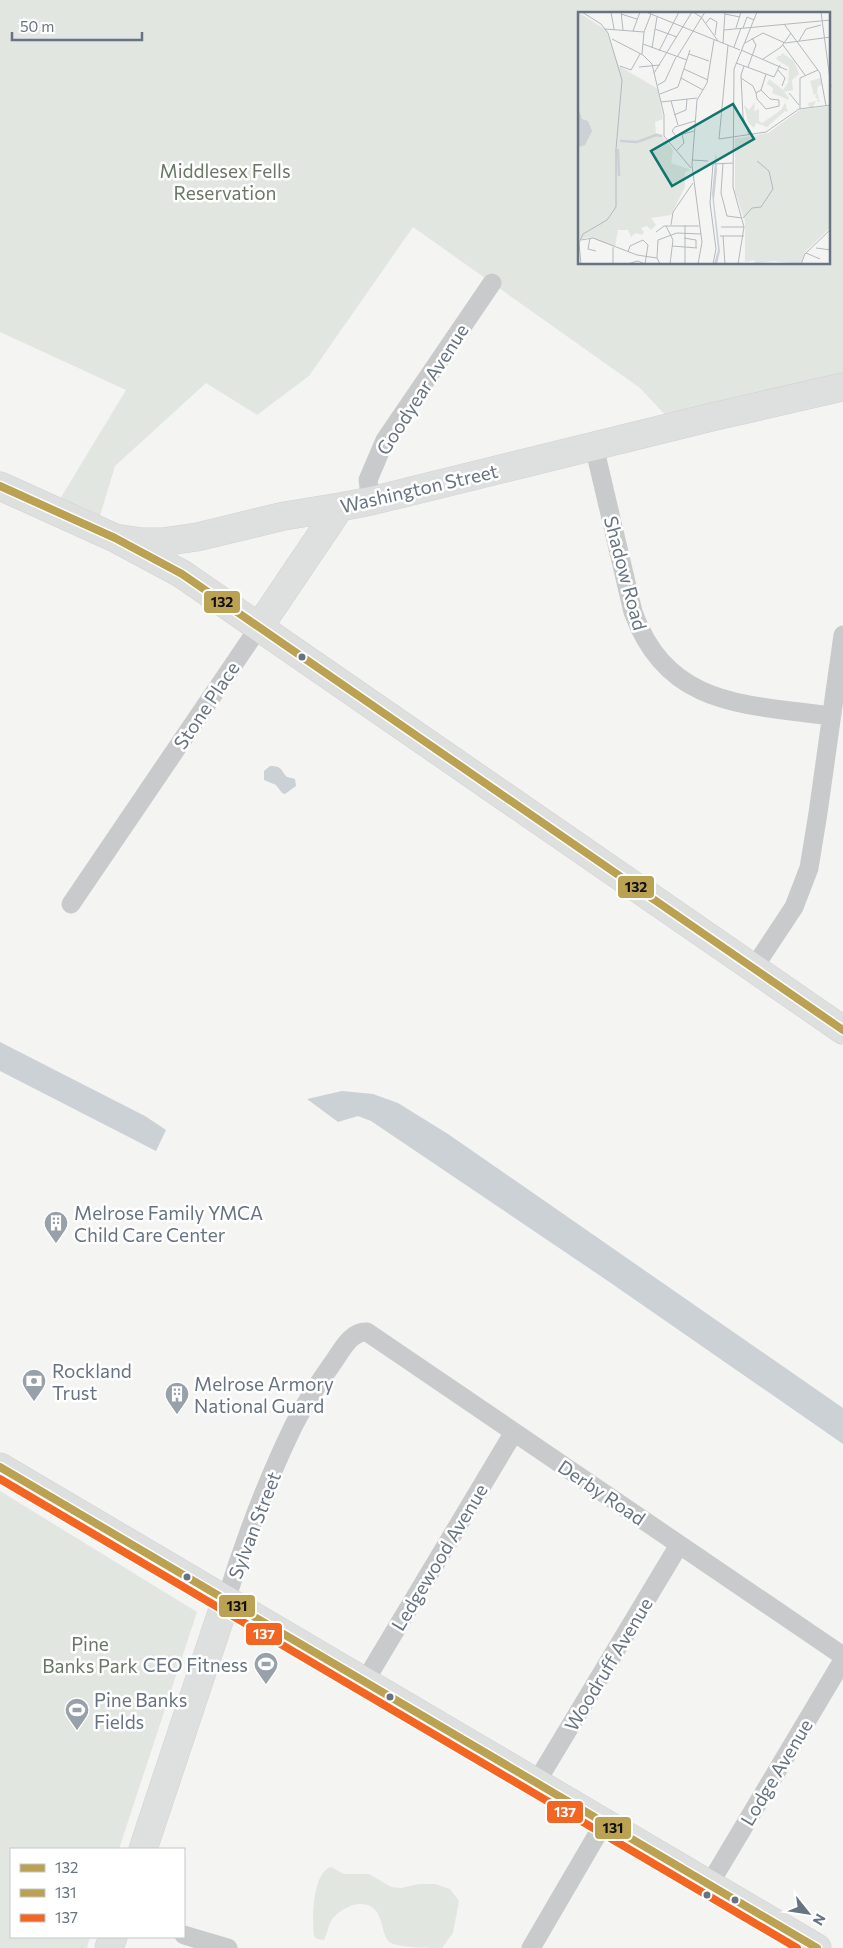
<svg xmlns="http://www.w3.org/2000/svg" width="843" height="1948" font-family="Commissioner,sans-serif">
<rect width="100%" height="100%" fill="#f4f4f3"/>
<!-- green -->
<path fill="#e2e6e1" fill-rule="evenodd" d="M0,0H843V375L669,419L640,388L413,227L309,376L257,415L206,383L115,466L100,516L60,499L126,390L0,332ZM579,14H829V264H579Z
M0,1491L197,1612L119,1849H11V1937H90L87,1948H0Z
M331,1867L344,1874H369L391,1887L401,1888L419,1884H435L450,1889L459,1901L453,1933L442,1948C431,1948 397,1948 389,1942C383,1936 383,1923 378,1914C368,1896 344,1905 333,1918C328,1924 328,1933 324,1940L317,1939L314,1936C312,1920 312,1873 331,1867Z"/>
<!-- water -->
<path fill="#cbd1d5" d="M270,766C283,766 280,770 287,777C288,777 295,779 295,779L296,786L285,794L282,793L276,785L264,780V771Z
M0,1042L145,1116L166,1130L156,1151L0,1071Z
M342,1091L373,1094L398,1103L448,1134L843,1408V1444L605,1279L371,1121L358,1116L338,1122L307,1099Z"/>
<g fill="none" stroke-linecap="round" stroke-linejoin="round">
<defs>
<path id="secondary" d="M0,486L115,538L142,542H162L197,537L284,516L340,507L371,501L716,416L843,387
M115,538L182,574L843,1030
M259,627L340,507
M143,1849L226,1600
M109,1948L113,1937"/>
<path id="primary" d="M0,1467L817,1948"/>
</defs>
<!-- secondary casing -->
<use href="#secondary" stroke="#d1d2d2" stroke-width="29"/>
<!-- primary casing -->
<use href="#primary" stroke="#d1d2d3" stroke-width="29"/>
<!-- street -->
<path stroke="#c9cacb" stroke-width="19" d="M594,446L633,612C668,708 746,704 831,716
M371,501L368,480L385,440L492,283
M71,904L259,627
M753,969L794,907L809,868L818,813L843,635
M226,1600C244,1542 266,1483 292,1429C303,1406 318,1384 332,1364C341,1352 350,1331 367,1332L843,1656
M365,1681L514,1432
M536,1783L679,1545
M709,1885L843,1660
M184,1935L228,1948
M531,1948L604,1823"/>
<!-- secondary -->
<use href="#secondary" stroke="#dedfdf" stroke-width="28"/>
<!-- primary -->
<use href="#primary" stroke="#dedfdf" stroke-width="28"/>
<defs>
<path id="bus-1" d="M0,486L115,538L182,574L843,1030"/>
<path id="bus-2" d="M0,1467L817,1948"/>
<path id="bus-3" d="M0,1479L797,1948"/>
</defs>
<!-- bus-1 casing -->
<use href="#bus-1" stroke="#fff" stroke-width="11"/>
<!-- bus-2 casing -->
<use href="#bus-2" stroke="#fff" stroke-width="11"/>
<!-- bus-3 casing -->
<use href="#bus-3" stroke="#fff" stroke-width="11"/>
<!-- bus-1 -->
<use href="#bus-1" stroke="#bba152" stroke-width="8"/>
<!-- bus-2 -->
<use href="#bus-2" stroke="#bba152" stroke-width="8"/>
<!-- bus-3 -->
<use href="#bus-3" stroke="#f26522" stroke-width="8"/>
</g>
<!-- icons -->
<defs>
<symbol id="building-pin" viewBox="-11 -11 22 30"><path d="M0 17L-7.5 6A9.5 9.5 0 1 1 7.5 6Z" fill="#98a0a9" stroke="#fff"/><path d="M-4-6H4V6H1V3H-1V6H-4ZM-2.5-4.3h1.7v1.8h-1.7ZM.8-4.3h1.7v1.8H.8ZM-2.5-1h1.7V.8h-1.7ZM.8-1h1.7V.8H.8Z" fill="#fff"/></symbol>
<symbol id="bank-pin" viewBox="-11 -11 22 30"><path d="M0 17L-7.5 6A9.5 9.5 0 1 1 7.5 6Z" fill="#98a0a9" stroke="#fff"/><path d="M-6-4H6V4H-6ZM0-2.3a2.3 2.3 0 1 0 0 4.6a2.3 2.3 0 1 0 0-4.6Z" fill="#fff"/></symbol>
<symbol id="stadium-pin" viewBox="-11 -11 22 30"><path d="M0 17L-7.5 6A9.5 9.5 0 1 1 7.5 6Z" fill="#98a0a9" stroke="#fff"/><path d="M0-5a6.5 5 0 1 0 0 10a6.5 5 0 1 0 0-10ZM-3.5-1.8h7v3.6h-7Z" fill="#fff"/></symbol>
</defs>
<g fill-rule="evenodd">
<use href="#building-pin" x="42" y="1209" width="28" height="38"/>
<use href="#bank-pin" x="20" y="1367" width="28" height="38"/>
<use href="#building-pin" x="163" y="1380" width="28" height="38"/>
<use href="#stadium-pin" x="252" y="1650" width="28" height="38"/>
<use href="#stadium-pin" x="63" y="1696" width="28" height="38"/>
</g>
<!-- markers -->
<g fill="#677381" stroke="#fff" stroke-width="2">
<circle cx="302" cy="657" r="4.5"/>
<circle cx="187" cy="1577" r="4.5"/>
<circle cx="390" cy="1697" r="4.5"/>
<circle cx="707" cy="1895" r="4.5"/>
<circle cx="735" cy="1900" r="4.5"/>
</g>
<g text-anchor="middle" dominant-baseline="central" stroke-width="5" stroke-linejoin="round" paint-order="stroke">
<!-- park labels -->
<g font-size="19" fill="#687865" stroke="#fff">
<text x="225" y="170">Middlesex Fells<tspan x="225" dy="22">Reservation</tspan></text>
<text x="90" y="1643">Pine<tspan x="90" dy="22">Banks Park</tspan></text>
</g>
<!-- street labels -->
<g font-size="19" fill="#677381" stroke="#fff">
<text transform="translate(422 389) rotate(-57)">Goodyear Avenue</text>
<text transform="translate(419 488) rotate(-13)">Washington Street</text>
<text transform="translate(626 573) rotate(75)">Shadow Road</text>
<text transform="translate(206 705) rotate(-56)">Stone Place</text>
<text transform="translate(602 1492) rotate(34)">Derby Road</text>
<text transform="translate(254 1525) rotate(-69)">Sylvan Street</text>
<text transform="translate(439 1557) rotate(-59)">Ledgewood Avenue</text>
<text transform="translate(608 1664) rotate(-59)">Woodruff Avenue</text>
<text transform="translate(776 1772) rotate(-59)">Lodge Avenue</text>
</g>
<!-- poi labels -->
<g font-size="19" fill="#677381" stroke="#fff" text-anchor="start">
<text x="74" y="1212">Melrose Family YMCA<tspan x="74" dy="22">Child Care Center</tspan></text>
<text x="52" y="1370">Rockland<tspan x="52" dy="22">Trust</tspan></text>
<text x="194" y="1383">Melrose Armory<tspan x="194" dy="22">National Guard</tspan></text>
<text x="248" y="1664" text-anchor="end">CEO Fitness</text>
<text x="94" y="1699">Pine Banks<tspan x="94" dy="22">Fields</tspan></text>
</g>
</g>
<!-- overview -->
<g transform="translate(578 12)">
<rect width="252" height="252" fill="#f4f4f3"/>
<path d="M0,0L28,18L41,54L80,77L85,107L77,110L78,121L84,123L95,138L93,151L113,158L107,160V175L93,203L73,206L78,213L73,218L69,214L63,216L66,220L64,223L58,221L53,225L50,218H40L37,235L11,225L0,228ZM204,41L216,49L221,62L214,68L215,78L206,80L211,86L207,90L210,100L207,99L189,115L178,111L176,116L170,110L166,93L171,98L177,90L176,99L181,97V109L184,111L203,98L209,87L194,81L195,76L189,72L191,67L205,78L210,71L211,55L198,47L200,44H193H203ZM242,66L244,73L240,74L239,79L242,90L238,89L235,95H231L230,91L241,88L237,85L239,81L236,83L232,69ZM252,94V216L228,239L222,252L195,249L176,252L177,248L167,250V209L157,180V127L190,121L222,98Z" fill="#e2e6e1"/>
<path d="M0,95L4,107L10,109L14,119L7,133L1,135ZM138,140L139,158L136,188L142,239L139,252H136L140,238L134,182Z" fill="#cbd1d5"/>
<path fill="none" stroke="#cbd1d5" stroke-width="2.5" d="M42,129L59,130L78,123L84,124M40,137L41,164"/>
<path fill="none" stroke="#b4b8be" stroke-width="1" d="M33,0L36,17M43,0L45,18M68,0L162,38M115,0L123,5L140,29M243,0L253,75M43,2L59,7M147,2L162,5M128,11L132,6L139,10L137,23M206,12L242,61L248,94M158,16L163,0M165,16L169,5L176,8M27,17L66,20M77,17L99,25M146,18L253,8M55,19L62,0M34,27L65,43L74,52L86,103V124L113,156M221,29L228,17L243,13M145,31L147,0M167,31L185,21L207,31L253,25M65,32L109,48M150,33L141,127L188,120L221,97L253,93M205,33L227,63M156,35L163,16M74,36L79,5M163,38L209,58M81,39L101,0M64,42L66,20L73,2M111,42L131,49M99,45L127,0M185,47L203,35L213,21M158,51L196,65L202,53M42,54L53,58L62,42M166,54L163,63L165,105L171,123M61,55L82,53M170,55L178,33L174,26M106,57L130,68M200,58L207,66L204,74M76,61L114,0M103,66L125,78M163,66L175,74L178,81M80,73L87,69L98,45M183,78L178,81L179,87L188,97L201,94V88L192,87L183,78L188,62M211,81L221,93M82,82L100,75L112,38M93,89L100,113M83,90L119,86M222,97V66L240,58M96,103L108,98L109,87M116,119L98,124L94,119L97,115L117,109M99,138L106,131L104,122M114,148L130,149M145,151L143,181L149,204L164,206M165,206L174,196L183,195L195,177L191,159L179,149M93,213L95,200L115,171M88,214L95,228L92,252M143,215H166M78,220L86,214H121M142,224H166M145,224L147,252M12,226L10,237L18,239M106,226L118,228V236M3,228L15,226L59,243L79,246L82,252M65,228L70,233L67,252M80,228L99,221L123,222M94,234L119,236M238,236L253,238M50,240L52,234L65,228M228,241L242,247M79,246L80,228M3,252L1,231L5,222L29,208L38,195V137L44,68L30,21L23,12L4,0M35,252V235M49,252L60,249L67,252M107,252V213M120,252L124,230L114,153L119,88L129,71L136,28M135,252L138,237L132,191L135,152L155,151M160,252L166,215L155,175L156,57L179,0M185,252H205M223,252L227,242L253,217"/>
<path fill="#0f766e" fill-opacity="0.15" stroke="#0f766e" stroke-width="2.5" d="M155,92L176,127L94,174L73,139Z"/>
<rect width="252" height="252" fill="none" stroke="#677381" stroke-width="2.5"/>
</g>
<g stroke="#fff" stroke-width="2">
<rect x="203" y="590" width="38" height="24" rx="5" fill="#bba152"/>
<rect x="617" y="875" width="38" height="24" rx="5" fill="#bba152"/>
<rect x="218" y="1594" width="38" height="24" rx="5" fill="#bba152"/>
<rect x="245" y="1622" width="38" height="24" rx="5" fill="#f26522"/>
<rect x="546" y="1800" width="38" height="24" rx="5" fill="#f26522"/>
<rect x="594" y="1816" width="38" height="24" rx="5" fill="#bba152"/>
</g>
<g font-size="14" text-anchor="middle" font-weight="bold" fill="#fff">
<text x="264" y="1639">137</text>
<text x="565" y="1817">137</text>
</g>
<g font-size="14" text-anchor="middle" font-weight="bold" fill="#111">
<text x="222" y="607">132</text>
<text x="636" y="892">132</text>
<text x="237" y="1611">131</text>
<text x="613" y="1833">131</text>
</g>
<!-- legend -->
<rect x="10" y="1848" width="175" height="90" fill="#ffffff" stroke="#c2c7cd"/>
<rect x="20" y="1864" width="25" height="8" fill="#bba152" stroke="#c2c7cd"/>
<text x="55" y="1873" font-size="15" fill="#677381">132</text>
<rect x="20" y="1889" width="25" height="8" fill="#bba152" stroke="#c2c7cd"/>
<text x="55" y="1898" font-size="15" fill="#677381">131</text>
<rect x="20" y="1914" width="25" height="8" fill="#f26522" stroke="#c2c7cd"/>
<text x="55" y="1923" font-size="15" fill="#677381">137</text>
<!-- north arrow -->
<g transform="translate(808 1913) rotate(120)" stroke="#ffffff" stroke-width="4" paint-order="stroke">
<path d="M0-4L9 19L0 12L-9 19Z" fill="#677381"/>
<text y="-8" font-size="14" font-weight="bold" text-anchor="middle" fill="#677381">N</text>
</g>
<!-- scale -->
<path d="M12 32v8h130v-8" fill="none" stroke="#677381" stroke-width="2.5"/>
<text x="20" y="32" font-size="15" fill="#677381" stroke="#ffffff" stroke-width="4" paint-order="stroke">50 m</text>
</svg>
